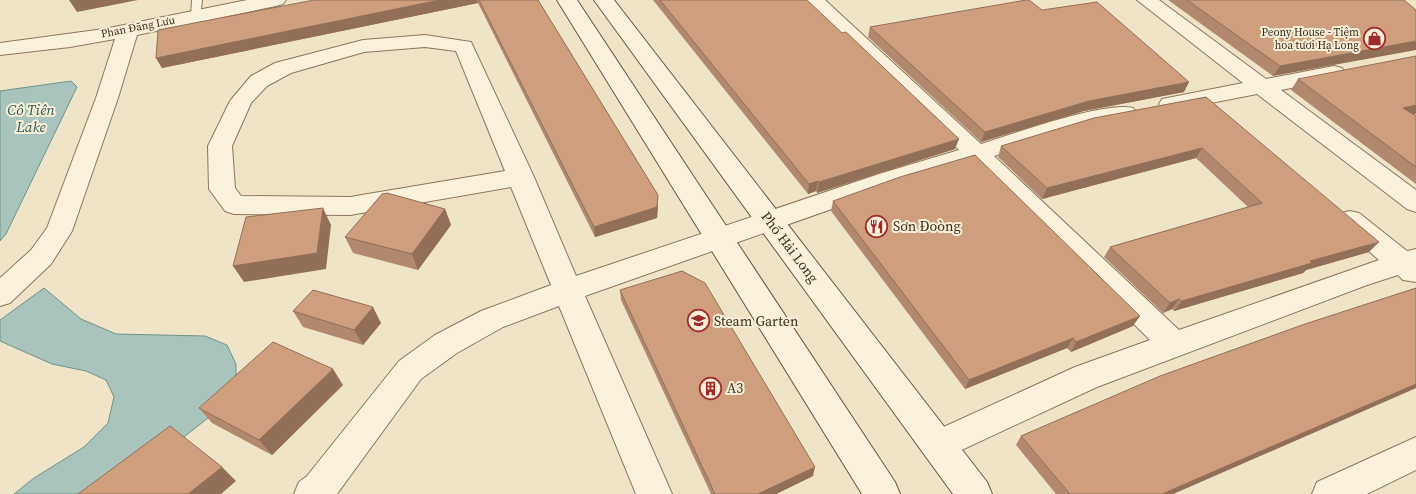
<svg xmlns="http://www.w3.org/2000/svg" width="1416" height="494" font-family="'Source Serif 4',serif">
<rect width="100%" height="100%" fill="#f0e4c8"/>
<!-- water -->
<path fill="#a9c4bc" stroke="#6f938a" d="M71,81L77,87L6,234L0,241V91Z
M44,288L81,319L116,334L205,336L227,345L236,364V391L222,407L156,459L105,494H14L34,478L84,447L108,423L114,397L106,380L86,371L52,364L0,341V320Z"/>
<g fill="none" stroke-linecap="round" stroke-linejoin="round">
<defs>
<path id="lane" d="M192,0H202L200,18L196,19L191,16Z"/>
<path id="street" d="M247,0H286L283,4L276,6L137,35L118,98L72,231L51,264L10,303L0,306V278L31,250L47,228L96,98L115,39L70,47L0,55V43L104,29Z
M804,0H825L981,144C1013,134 1104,101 1133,108L1137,113L1133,118L1088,127L994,156L1179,330L1379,260L1341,227L1337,220L1341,213L1350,211L1359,213L1407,251L1416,249V282L1403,280L1398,275L1367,285L1097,387L938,461L926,457L921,446L926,435L1075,367L1150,340L972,163L897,186L585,296L672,494H636L559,306L503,327L457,353L421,379L337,494H294L299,482L307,476L399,361L435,335L481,311L551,285L511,187L350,215L234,214L225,211L209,189L208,146L230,101L251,76L275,63L363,40L425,35L471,42L534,177L576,276L879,174L959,150ZM425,47L456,51L505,171L350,197L241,196L235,188L232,146L251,103L267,86L291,73L364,52Z
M1137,0H1159L1266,79L1334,66L1342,68L1345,73L1342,78L1281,90L1416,190V212L1407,209L1257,94L1170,111L1162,109L1159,104L1162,99L1243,83Z
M1416,437V470L1367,494H1312L1317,482Z"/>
<path id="secondary" d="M557,0H577L895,482L900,494H862Z
M594,0H614L987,482L992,494H953Z"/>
</defs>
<!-- lane casing -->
<use href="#lane" stroke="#8d765c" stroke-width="2"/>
<!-- street casing -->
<use href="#street" stroke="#8d765c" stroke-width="2"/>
<!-- secondary casing -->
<use href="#secondary" stroke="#6f573f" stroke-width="2"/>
<!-- lane -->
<use href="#lane" fill="#faf1dc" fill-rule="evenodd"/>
<!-- street -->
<use href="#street" fill="#faf1dc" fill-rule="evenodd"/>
<!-- secondary -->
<use href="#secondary" fill="#faf1dc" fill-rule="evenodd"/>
</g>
<!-- wall -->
<path fill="#b2896c" d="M314,0H538L658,195V206L657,218L595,237L478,3L162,68L156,58Z
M653,0H807L955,149L817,193L816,191L808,194Z
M1168,0H1404L1273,76Z
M1042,10L1184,92L1084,111L981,142L868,37L870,27Z
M1298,79L1413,114L1416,116V184L1291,90Z
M1206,97L1369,252L1306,270L1303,273L1174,311L1172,309L1163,313L1104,257L1110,247L1248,207L1196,158L1042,199L998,157L1001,146Z
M833,201L1133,326L1071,352L1067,348L965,389L831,211Z
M445,209L451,225L418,270L353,253L345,237Z
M1416,288V388L1173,494H1056L1016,445L1021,436Z
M620,290L813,476L776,494H711L621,300Z
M293,311L381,323L363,345L303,327Z
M343,385L272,455L212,423L199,408Z"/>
<!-- shaded-wall -->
<path fill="#916f58" d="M69,0H138L77,12Z
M440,0H477L478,3L162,68L156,58Z
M1416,41V50L1273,76L1280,66Z
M1189,82L1184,92L1084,111L981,142L985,132L1089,101Z
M1416,105V114L1395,118L1403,108Z
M959,139L955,149L817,193L819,182Z
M1202,148L1196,158L1042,199L1047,188Z
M818,181L816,191L808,194L809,184Z
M658,195V206L657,218L595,237L594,227Z
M323,208L331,225L326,269L244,282L233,266Z
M445,209L451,225L418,270L412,254Z
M1379,242L1369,252L1306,270L1303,273L1174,311L1182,301L1310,261Z
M1179,299L1172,309L1163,313L1170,303Z
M373,307L381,323L363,345L354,330Z
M1140,316L1133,326L1071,352L1076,342Z
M1073,338L1067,348L965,389L969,380Z
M333,369L343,385L272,455L259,440Z
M1416,384V388L1173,494H1162Z
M222,467L236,481L221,494H188Z
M815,467L813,476L776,494H758Z"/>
<!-- building -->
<path fill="#cf9f7d" stroke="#916f58" d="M314,0H440L156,58L158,30Z
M479,0H538L658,195L657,207L594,227Z
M660,0H807L842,33L846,32L959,139L819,182L818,181L809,184Z
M1026,0H1029L1042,10L1097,2L1189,82L1089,101L985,132L870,27Z
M1187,0H1404L1416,10V41L1280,66Z
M1416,56V105L1403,108L1416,116V167L1298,79Z
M1206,97L1379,242L1310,261L1312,263L1182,301L1179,299L1170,303L1110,247L1262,203L1202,148L1047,188L1001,146L1094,118Z
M975,155L1140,316L1076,342L1073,338L969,380L833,201L900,177Z
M387,193L445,209L412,254L345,237L382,194Z
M323,208L317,253L233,266L246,217Z
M682,271L705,283L815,467L758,494H715L620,290Z
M1416,288V384L1162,494H1070L1021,436L1160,376L1305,324Z
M313,290L373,307L354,330L293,311Z
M273,342L333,369L259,440L199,408Z
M170,426L222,467L188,494H78Z"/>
<!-- icons -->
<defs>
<symbol id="shop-ring" viewBox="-11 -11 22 22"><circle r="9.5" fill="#f7eed8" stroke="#9e2a2b" stroke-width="1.5"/><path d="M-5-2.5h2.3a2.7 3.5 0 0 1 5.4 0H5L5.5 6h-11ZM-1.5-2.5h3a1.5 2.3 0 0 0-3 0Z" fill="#9e2a2b"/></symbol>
<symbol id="restaurant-ring" viewBox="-11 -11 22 22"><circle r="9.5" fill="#f7eed8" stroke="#9e2a2b" stroke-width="1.5"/><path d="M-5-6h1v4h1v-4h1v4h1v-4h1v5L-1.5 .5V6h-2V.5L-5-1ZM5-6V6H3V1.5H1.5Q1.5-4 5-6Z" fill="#9e2a2b"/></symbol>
<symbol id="school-ring" viewBox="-11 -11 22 22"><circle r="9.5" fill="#f7eed8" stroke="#9e2a2b" stroke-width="1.5"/><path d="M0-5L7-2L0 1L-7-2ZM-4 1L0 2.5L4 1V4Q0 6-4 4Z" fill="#9e2a2b"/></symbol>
<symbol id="building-ring" viewBox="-11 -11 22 22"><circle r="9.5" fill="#f7eed8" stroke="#9e2a2b" stroke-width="1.5"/><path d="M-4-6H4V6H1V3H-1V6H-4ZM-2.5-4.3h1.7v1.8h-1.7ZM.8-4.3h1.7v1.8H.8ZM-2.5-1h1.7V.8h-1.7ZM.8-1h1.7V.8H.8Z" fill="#9e2a2b"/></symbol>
</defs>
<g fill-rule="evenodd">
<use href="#shop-ring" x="1362" y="26" width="25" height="25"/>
<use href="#restaurant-ring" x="864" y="214" width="25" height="25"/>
<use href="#school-ring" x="686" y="308" width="25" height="25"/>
<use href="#building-ring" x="698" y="376" width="25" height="25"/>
</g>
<g text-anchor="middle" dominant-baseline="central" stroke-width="4" stroke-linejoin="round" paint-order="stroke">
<!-- far-street labels -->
<g font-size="11" fill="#3d2e20" stroke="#f7eed8">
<text transform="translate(138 27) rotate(-11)">Phan Đăng Lưu</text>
</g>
<!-- far-poi labels -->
<g font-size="11" fill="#3d2e20" stroke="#f7eed8" text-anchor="end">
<text x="1359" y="32">Peony House - Tiệm<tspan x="1359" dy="13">hoa tươi Hạ Long</tspan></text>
</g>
<!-- poi labels -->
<g font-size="14" fill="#3d2e20" stroke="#f7eed8" text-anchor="start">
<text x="893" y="226">Sơn Đoòng</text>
<text x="714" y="321">Steam Garten</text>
<text x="727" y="388">A3</text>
</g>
<!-- street labels -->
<g font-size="14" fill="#3d2e20" stroke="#f7eed8">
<text transform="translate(790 247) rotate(53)">Phố Hải Long</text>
</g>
<!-- water labels -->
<g font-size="15" font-style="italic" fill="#2f5d5a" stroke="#f7eed8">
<text x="31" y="109">Cô Tiên<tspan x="31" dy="17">Lake</tspan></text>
</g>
</g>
</svg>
